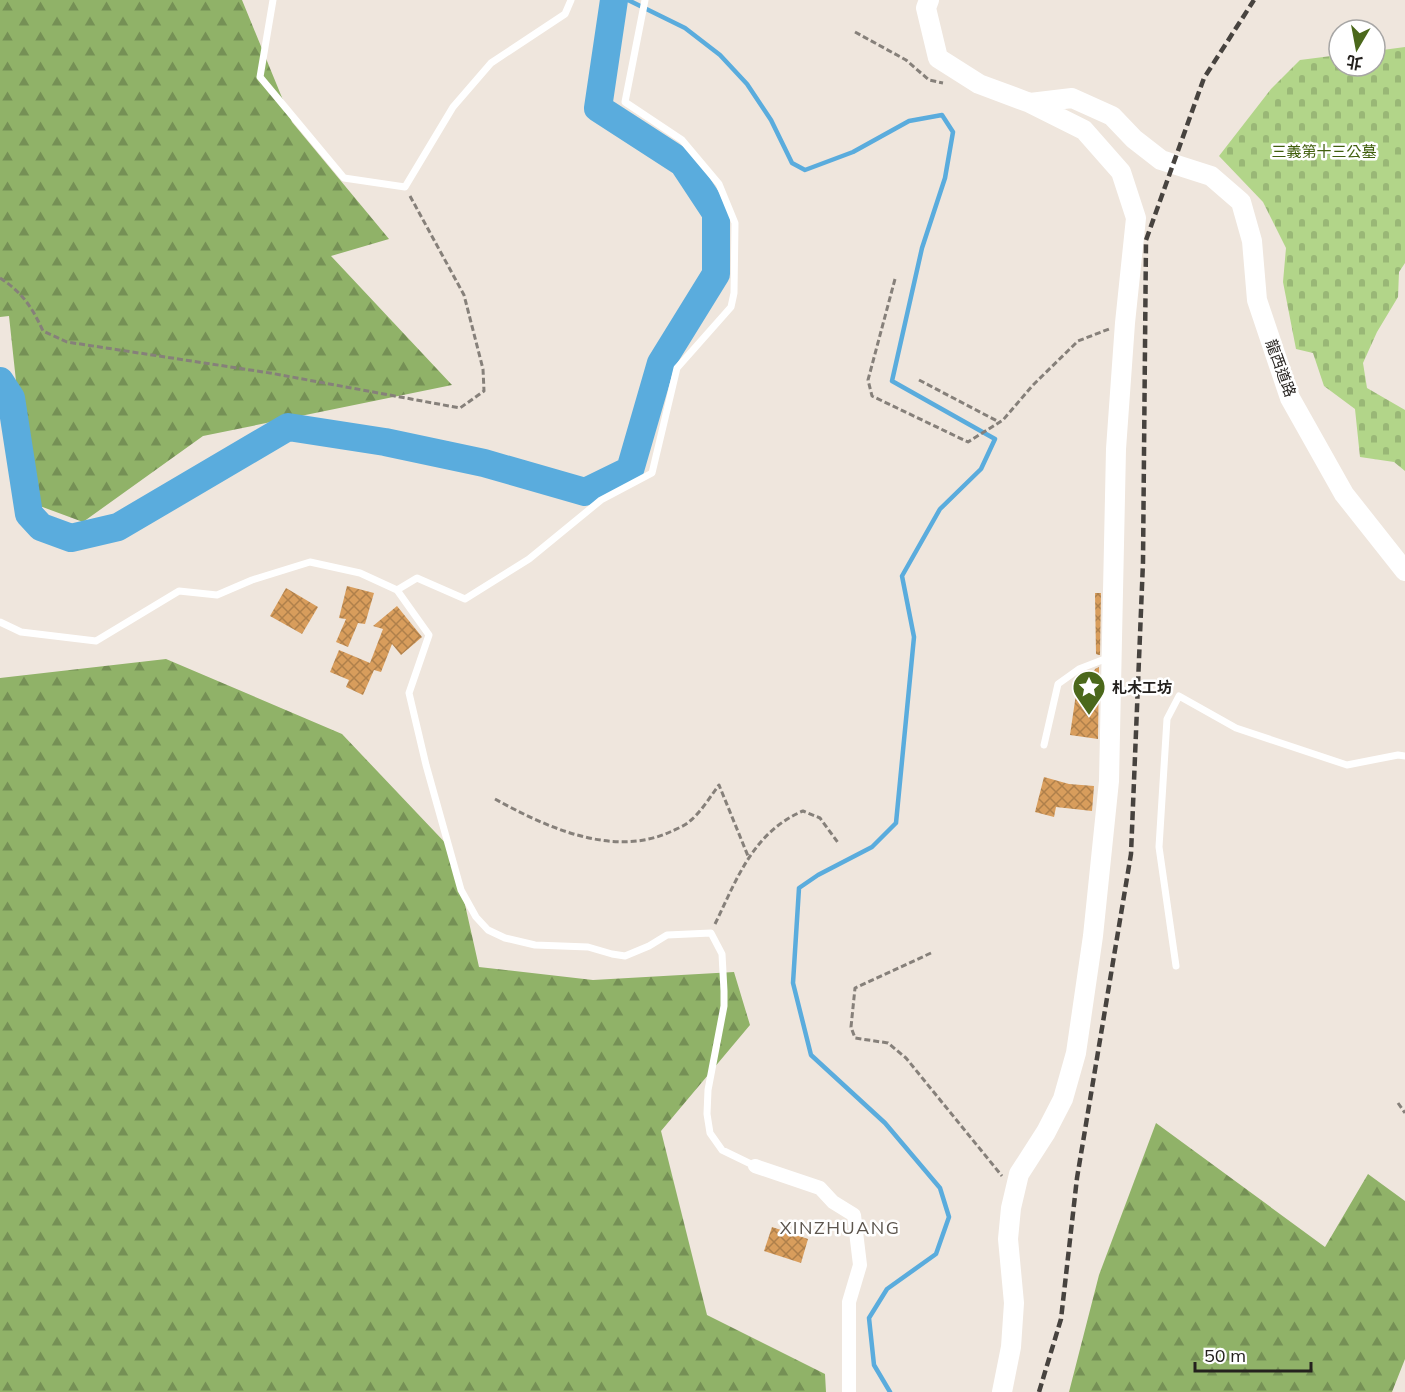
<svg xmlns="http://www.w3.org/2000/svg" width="1405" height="1392" font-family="Mulish,'Noto Sans TC',sans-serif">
<defs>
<pattern id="forest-firs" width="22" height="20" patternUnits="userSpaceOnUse" patternTransform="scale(1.5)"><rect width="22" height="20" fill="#90b268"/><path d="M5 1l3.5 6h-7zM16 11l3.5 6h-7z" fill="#759055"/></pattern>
<pattern id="cemetery-stones" width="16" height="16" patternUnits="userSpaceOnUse" patternTransform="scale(1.5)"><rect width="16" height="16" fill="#b2d589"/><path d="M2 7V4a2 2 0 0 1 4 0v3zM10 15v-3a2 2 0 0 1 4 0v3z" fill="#99b776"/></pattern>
<pattern id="building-cross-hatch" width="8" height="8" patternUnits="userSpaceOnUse" patternTransform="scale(1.5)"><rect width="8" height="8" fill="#d89d5c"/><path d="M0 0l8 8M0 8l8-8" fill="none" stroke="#af804b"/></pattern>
</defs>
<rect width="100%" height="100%" fill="#efe6dd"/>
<!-- forest -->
<path fill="url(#forest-firs)" d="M0,0H242L292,122L389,239L331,256L452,385L203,436L83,522L29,502L9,316L0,317Z
M166,659L342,734L453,851L479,967L593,980L734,972L750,1025L661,1131L707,1315L825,1374L826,1392H0V678Z
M1156,1123L1325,1247L1368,1174L1405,1201V1359L1392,1392H1069L1099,1275Z"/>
<!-- cemetery -->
<path fill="url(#cemetery-stones)" d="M1405,47V263L1399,272L1398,297L1377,332L1363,363L1367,388L1405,410V471L1394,462L1360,457L1355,409L1324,386L1313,353L1296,349L1283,282L1286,248L1263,202L1219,156L1271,89L1300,60L1339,55V66H1375V51Z"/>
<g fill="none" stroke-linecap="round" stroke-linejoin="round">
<!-- stream -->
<path stroke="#5aacdd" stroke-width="4.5" d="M628,0L685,28L720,55L747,84L771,120L792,163L805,170L853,152L909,121L942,115L953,132L945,178L922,248L892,381L995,439L981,469L940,509L902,576L914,637L896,823L872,847L818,875L799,888L793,983L811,1055L885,1123L940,1188L949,1217L936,1254L887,1289L869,1318L874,1365L890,1392"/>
<!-- river -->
<path stroke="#5aacdd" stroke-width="28" d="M0,381L11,398L29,514L41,527L71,538L118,527L288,427L385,442L484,463L585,492L630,470L661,363L716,274V213L683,163L598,108L614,0"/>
</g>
<!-- building -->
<path fill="url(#building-cross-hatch)" d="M347,586L374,593L365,624L358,623L348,647L336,642L346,619L339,618Z
M286,588L318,607L302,634L270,616Z
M1095,593H1101L1100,655H1099L1096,654Z
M397,606L422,637L401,655L392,644L381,672L374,670L363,695L346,687L349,680L330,672L339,650L370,663L383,629L373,626Z
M1099,667L1098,739L1070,735L1076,694L1092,677L1095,669Z
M1044,777L1069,784L1094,786L1092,811L1056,807L1054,817L1035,812Z
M772,1227L808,1239L801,1263L764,1251Z"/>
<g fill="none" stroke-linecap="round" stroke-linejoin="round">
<!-- path -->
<path stroke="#86807a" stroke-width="3" stroke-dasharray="6 3" stroke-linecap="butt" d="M855,32L906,60L929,80L943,83
M0,278C22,292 32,307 43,331L67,342L270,373L460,408L484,391L483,369L464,295L410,196
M895,279L868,380L872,396L968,442L1003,420L1033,385L1078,341L1109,329
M919,380L999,422
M495,799C546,827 612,858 670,832C676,829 685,826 690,821C701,812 710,797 719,785L748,856
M715,924C737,879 753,832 803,811L820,818L839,844
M931,953L855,988L851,1027L855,1038L888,1043L906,1058L1002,1176
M1398,1103L1405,1113"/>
<!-- lane -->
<path stroke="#fff" stroke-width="7" d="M273,0L260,77L344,178L405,187L453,107L491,63L565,14L571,0
M397,590L429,635L409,693L426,765L461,890L476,917L488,930L505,938L535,945L588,947L612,954L625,956L649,946L667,935L711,933L722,954L724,991V1006L708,1090L707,1114L710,1133L722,1150L755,1166
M0,622L21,632L96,641L179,591L217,595L252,580L310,562L360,573L397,590L417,578L465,599L529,559L601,500L652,473L677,368L731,307L734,293L735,223L719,184L682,140L625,102L645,0
M1044,745L1058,684L1079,669L1110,657
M1176,966L1159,847L1167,719L1179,696L1236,728L1347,765L1398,755L1405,756"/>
<!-- street -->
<path stroke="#fff" stroke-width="14" d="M755,1166L820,1188L833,1202L854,1215L860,1265L849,1302V1392"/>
<!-- secondary -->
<path stroke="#fff" stroke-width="20" d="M929,0L926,8L938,58L979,84L1030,103L1084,130L1121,172L1136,218L1125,323L1116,449L1109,781L1093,936L1076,1053L1063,1099L1046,1132L1019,1174L1011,1208L1008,1239L1014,1303L1011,1347L1002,1392
M1030,103L1072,98L1112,116L1134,139L1161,160L1211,176L1241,202L1252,241L1257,300L1290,398L1344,494L1405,571"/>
<!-- rail -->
<path stroke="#47433f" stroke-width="4.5" stroke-dasharray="9 4.5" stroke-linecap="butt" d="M1039,1392L1061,1319L1077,1178L1131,854L1143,562L1146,240L1204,78L1254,0"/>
</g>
<!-- icons -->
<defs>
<symbol id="sight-pin" viewBox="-11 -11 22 30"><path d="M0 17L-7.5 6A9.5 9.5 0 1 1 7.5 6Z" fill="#4b681b" stroke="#fff"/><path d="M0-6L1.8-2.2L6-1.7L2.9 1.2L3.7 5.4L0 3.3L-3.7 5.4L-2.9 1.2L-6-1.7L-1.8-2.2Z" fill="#fff"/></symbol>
</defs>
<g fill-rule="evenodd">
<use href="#sight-pin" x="1070" y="668" width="38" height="52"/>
</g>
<g text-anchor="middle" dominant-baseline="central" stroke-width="5" stroke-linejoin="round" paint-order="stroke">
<!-- park labels -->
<g font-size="15" fill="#415f0e" stroke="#fff">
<text x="1324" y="151">三義第十三公墓</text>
</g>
<!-- street labels -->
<g font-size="15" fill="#24211e" stroke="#fff">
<text transform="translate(1281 368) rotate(70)">龍西道路</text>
</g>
<!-- poi labels -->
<g font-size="15" font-weight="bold" fill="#24211e" stroke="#fff" text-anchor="start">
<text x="1112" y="687">札木工坊</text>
</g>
<!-- quarter labels -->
<g font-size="18" letter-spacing="1.5" fill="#5c554d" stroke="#fff">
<text x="840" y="1227">XINZHUANG</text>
</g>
</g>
<!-- north arrow -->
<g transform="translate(1357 48) rotate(190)"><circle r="28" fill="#ffffff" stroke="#a7a6a5" stroke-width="1.5"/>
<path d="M0-4.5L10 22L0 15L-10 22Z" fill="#4b681b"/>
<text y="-9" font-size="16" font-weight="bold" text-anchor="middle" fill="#24211e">北</text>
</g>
<!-- scale -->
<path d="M1195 1362v9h116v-9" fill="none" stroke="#24211e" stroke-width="3"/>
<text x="1204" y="1362" font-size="18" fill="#24211e" stroke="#ffffff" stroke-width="4.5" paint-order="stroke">50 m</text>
</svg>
